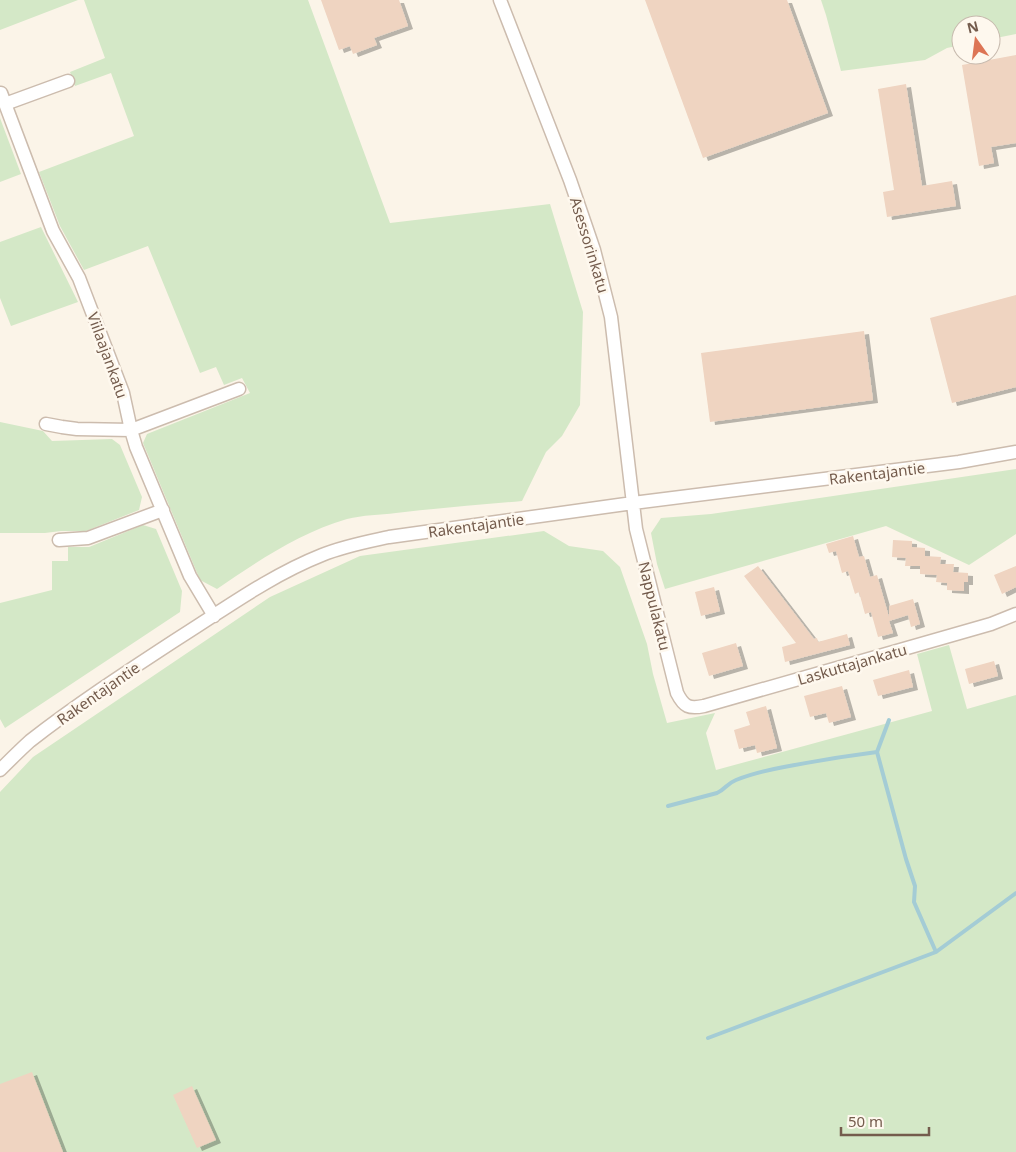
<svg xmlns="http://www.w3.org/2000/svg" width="1016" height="1152" font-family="'Noto Sans',sans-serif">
<defs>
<filter id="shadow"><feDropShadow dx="5" dy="3" stdDeviation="0" flood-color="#0004"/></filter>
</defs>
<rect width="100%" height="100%" fill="#fbf4e8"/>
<!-- green -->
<path fill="#d4e8c7" d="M0,0H78L0,30Z
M84,0H308L390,223L550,204L583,312L580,405L562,436L546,452L522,501C480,505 438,508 396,513C380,515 363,515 347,519C299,533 258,561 217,589L200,580L143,443L147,434L250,393L242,378L224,385L216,367L200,373L148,246L84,270L60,226L39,172L134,136L111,73L75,86L70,72L105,58Z
M821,0H1016V34L991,39V25H961V45L947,48L925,60L841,71L826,15Z
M0,118L21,174L0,182Z
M41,227L78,302L11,326L0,298V242Z
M0,422L43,431L52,441L112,439L120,445L142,497L139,510L86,531H61L45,533H0Z
M1016,469V534L969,565L886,526L665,589L657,564L651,533L661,518L711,514Z
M143,525L156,529L182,591L180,612L5,728L0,719V603L52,590V561H68V547H89Z
M544,531L569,546L603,551L620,567L647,644L653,674L667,723L715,713L706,733L716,770L932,711L917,654L949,645L967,709L1016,695V1152H0V792L33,757L270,597L360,556Z"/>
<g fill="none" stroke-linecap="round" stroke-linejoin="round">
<!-- stream -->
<path stroke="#a4ccd5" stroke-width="4" d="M889,720L877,752L906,859L915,886L914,902L936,952
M668,806L717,793C726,789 726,784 736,780C751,774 768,770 784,767C815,761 846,756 877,752
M708,1038L936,952L1016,893"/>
</g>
<!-- building -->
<path fill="#efd4c1" filter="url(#shadow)" d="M321,0H399L408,26L374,38L377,45L353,54L350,46L339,50Z
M645,0H787L828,113L703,158Z
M1016,55V143L991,147L994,163L979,166L962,65Z
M906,84L922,186L952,181L956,206L887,217L883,192L894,190L878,89Z
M1016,295V387L952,403L930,318Z
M864,331L873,400L710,422L701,353Z
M853,536L859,557L864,556L870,577L877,575L889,617V606L913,599L920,624L911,627L908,615L889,621L893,633L878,637L871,612L865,614L859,592L855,594L848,571L842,573L836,551L829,553L826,544Z
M893,540L912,541V547L925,548V556L941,557L940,564H954L953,572L968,573V582H964V591L947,590V583L936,582L937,575L920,574V566H905L906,558L892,557Z
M758,566L814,639L817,638L818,642L847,634L850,645L785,662L782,647L796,643L744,576Z
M1016,566V587L1002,594L994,575Z
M714,587L720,611L701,616L695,592Z
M736,643L743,666L709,676L702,653Z
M994,661L998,676L969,684L965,669Z
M909,670L913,687L878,696L873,680Z
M842,686L851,717L829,723L826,713L810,717L804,696Z
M766,706L777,748L757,753L755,745L739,749L734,730L750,725L746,712Z
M32,1072L63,1152H0V1084Z
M192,1086L216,1140L197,1148L173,1095Z"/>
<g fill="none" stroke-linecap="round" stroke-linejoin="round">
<defs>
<path id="minor" d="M500,0L570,180L594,250L611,317L636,529L677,693C684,707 689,709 704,706L991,624L1016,614
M1,93L53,231L79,278L123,393L131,430L136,447L190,576L214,616
M5,104L68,81
M46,424L62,427L77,429L131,430L239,389
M59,540L88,538L163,510
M0,770C10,760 20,750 30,741C76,705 125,673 174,641C222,611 269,576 322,555C344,546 366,542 389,537L633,503L959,462L1016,452"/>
</defs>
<!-- minor casing -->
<use href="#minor" stroke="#ccbcae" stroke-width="15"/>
<!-- minor -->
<use href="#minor" stroke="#fff" stroke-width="12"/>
</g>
<g text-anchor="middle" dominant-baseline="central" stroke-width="5" stroke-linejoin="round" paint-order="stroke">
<!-- street labels -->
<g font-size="15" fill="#745c4d" stroke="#fef8ee">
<text transform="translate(590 245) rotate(73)">Asessorinkatu</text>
<text transform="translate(108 355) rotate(70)">Viilaajankatu</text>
<text transform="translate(877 473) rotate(-7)">Rakentajantie</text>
<text transform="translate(476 525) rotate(-8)">Rakentajantie</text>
<text transform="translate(655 606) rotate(76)">Nappulakatu</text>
<text transform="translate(852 664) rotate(-16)">Laskuttajankatu</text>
<text transform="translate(98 693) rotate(-35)">Rakentajantie</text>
</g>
</g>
<!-- north arrow -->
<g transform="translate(976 40) rotate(346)"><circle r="24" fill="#fef8ee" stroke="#c7baae"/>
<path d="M0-4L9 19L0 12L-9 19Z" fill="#dd7555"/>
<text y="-8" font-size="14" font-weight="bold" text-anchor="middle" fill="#745c4d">N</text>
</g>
<!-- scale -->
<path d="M841 1127v8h88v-8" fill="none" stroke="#745c4d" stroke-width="2.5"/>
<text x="848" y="1127" font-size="15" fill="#745c4d" stroke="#fef8ee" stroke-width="4" paint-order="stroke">50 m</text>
</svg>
